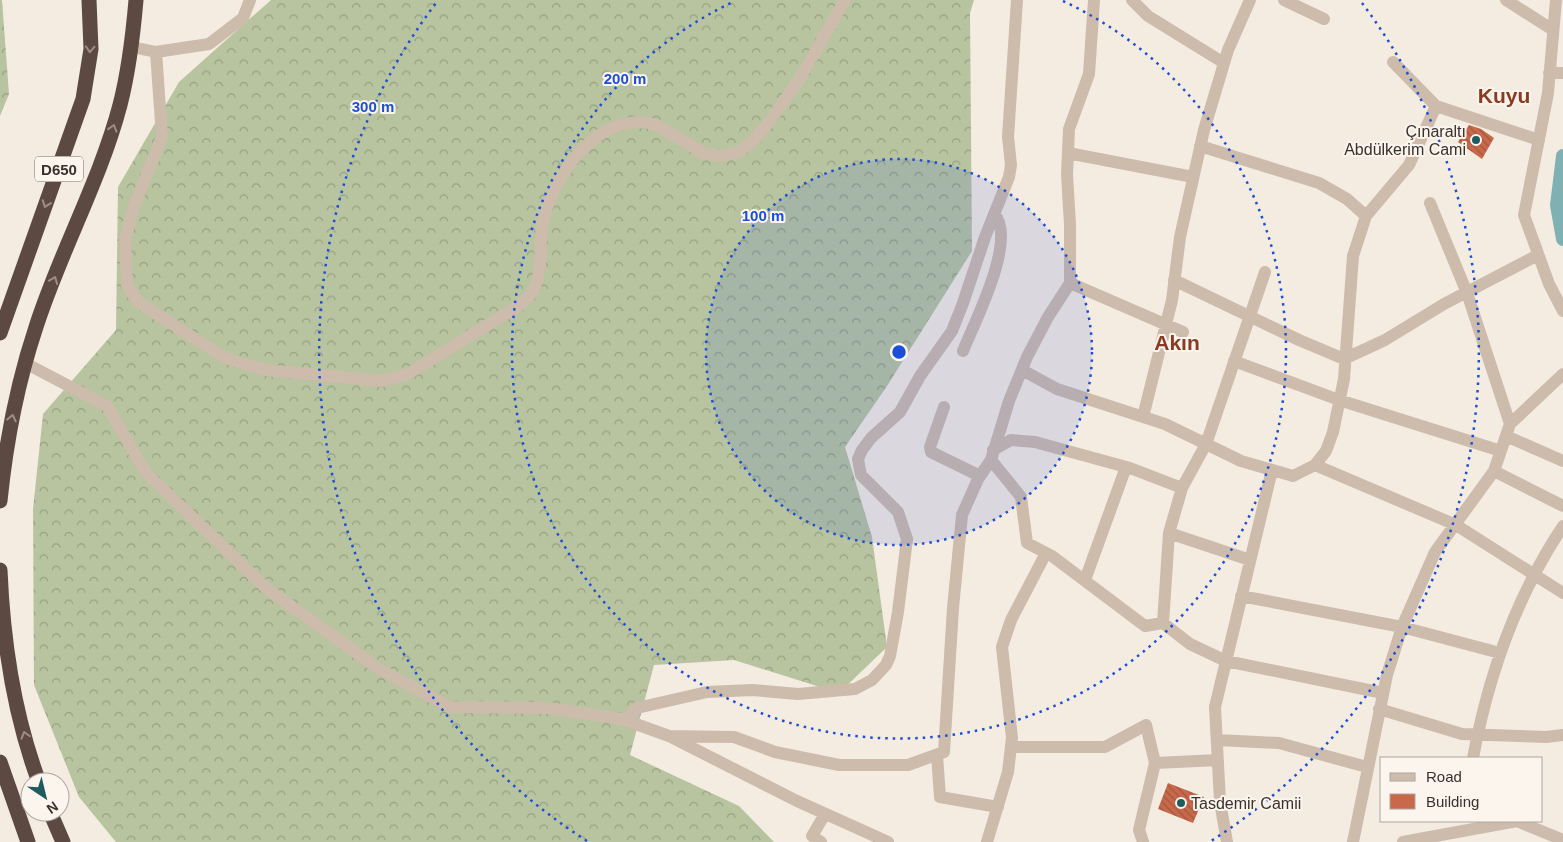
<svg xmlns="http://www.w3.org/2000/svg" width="1563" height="842" font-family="Arial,sans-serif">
<defs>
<pattern id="forest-crowns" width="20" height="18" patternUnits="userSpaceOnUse" patternTransform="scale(1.25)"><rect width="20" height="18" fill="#b8c4a0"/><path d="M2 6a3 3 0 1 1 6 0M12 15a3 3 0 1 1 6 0" fill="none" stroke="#97a083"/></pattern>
<pattern id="building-back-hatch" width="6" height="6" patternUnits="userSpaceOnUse" patternTransform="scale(1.25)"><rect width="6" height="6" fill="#c8694b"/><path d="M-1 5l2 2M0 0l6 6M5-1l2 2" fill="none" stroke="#a4573f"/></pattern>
</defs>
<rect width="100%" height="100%" fill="#f4ebe1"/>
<!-- forest -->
<path fill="url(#forest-crowns)" d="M0,0H2L9,94L0,116Z
M271,0H974L970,13L972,251L887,386L845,447L872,537L887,647L839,693L734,660L654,665L630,755L739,806L774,842H116L79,797L34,685L33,509L43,414L116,330L118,187L179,82Z"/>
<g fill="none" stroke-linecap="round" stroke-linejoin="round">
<!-- canal -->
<path stroke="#7fb0b2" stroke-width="14" d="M1563,156L1557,205L1563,239"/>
</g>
<!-- building -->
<path fill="url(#building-back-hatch)" d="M1469,125L1481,129L1494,138L1482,159L1458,142Z
M1168,783L1204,797L1193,823L1158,809Z"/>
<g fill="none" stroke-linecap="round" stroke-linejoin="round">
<!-- minor -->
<path stroke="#cdbbac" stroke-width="12" d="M1132,0L1148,16L1224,63
M1284,0L1324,19
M1506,0L1553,30
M1556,0L1548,93L1524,215L1549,284L1563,311
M132,47L156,52L209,44L243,18L250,0
M156,52L162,137L134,206L125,240L127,285L138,302L225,358L265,370L382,381L408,374L520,305C549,285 536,247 544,217C556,171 602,109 656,125L705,154L724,156L740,151L753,141L769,122L799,80L845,0
M1393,62L1436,106L1539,140
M1549,73H1563
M1200,146L1319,183L1347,199L1366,216
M1068,153L1193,177
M1430,203L1467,293L1510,424
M1174,280L1299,340L1344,359L1385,340L1444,304L1538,255
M1070,283L1183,332
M963,351C974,323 1018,239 994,214
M1234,361L1339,400L1501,451
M25,363L107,406L146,473L266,588L379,669L450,707L547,708L622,719L669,736L797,801L888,842
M1022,370L1057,389L1165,424L1241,461L1293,476L1315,465L1326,451L1333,432L1344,379L1353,256L1366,216L1409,165L1436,106
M944,407L930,447L931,452L980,476
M1143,417L1172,300L1180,237L1204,130L1228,50L1250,0
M1506,436L1563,461
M993,450L1011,440L1035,442L1130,468L1182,488
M991,460L1021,497L1027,543L1052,556L1145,626L1163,623L1190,644L1226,661L1383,693
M1315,465L1456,525L1563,593
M1494,471L1563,506
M1169,533L1250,560
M1085,580L1126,467
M1241,596L1402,627L1500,653
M1163,623L1169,533L1182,488L1206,444L1265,272
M1379,709L1462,734L1546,737L1563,735
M626,720L637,708L707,692L752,690L798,694L855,689L872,680L886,665L890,656L898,612L907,539L898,512L861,475L858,459L862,450L871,438L900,412L920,376L952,331L963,303L985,237L1009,177L1011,165L1008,137L1017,0
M669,736L734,737L775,752L839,765H908L944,752L953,608L962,515L978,479L991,460L1009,401L1027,357L1048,317L1070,283V225L1067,174L1069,129L1089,74L1094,0
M1217,740L1279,743L1367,767
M1011,747H1105L1146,725L1155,763L1139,830L1143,842
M937,755L940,797L998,807
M1473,758C1488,677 1517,595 1563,526
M1155,763L1218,760
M821,842L812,836L825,814
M987,842L1008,772L1012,738L1002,647L1011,620L1046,553
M1227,842L1220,802L1215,707L1272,470
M1353,842L1387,675L1402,627L1435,552L1494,471L1510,424L1563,374
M1403,842L1517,821L1563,840"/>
<!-- highway -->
<path stroke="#5c4a42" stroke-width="15" d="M0,333L83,99L91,49L89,0
M0,501C6,442 17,384 36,327C60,252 100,181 120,105C129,70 133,35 136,0
M0,570C3,642 14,715 39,782
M0,762L28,842
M50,812L63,842"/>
</g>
<!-- one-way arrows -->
<defs><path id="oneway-chevron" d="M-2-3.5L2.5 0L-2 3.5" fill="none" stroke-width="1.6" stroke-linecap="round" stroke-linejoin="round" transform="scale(1.25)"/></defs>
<g stroke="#9c8e87">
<use href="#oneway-chevron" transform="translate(90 49) rotate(93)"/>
<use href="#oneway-chevron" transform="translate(113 128) rotate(-73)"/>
<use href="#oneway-chevron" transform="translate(46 204) rotate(110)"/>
<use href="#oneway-chevron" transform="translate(54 280) rotate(-68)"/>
<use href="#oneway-chevron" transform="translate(12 418) rotate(-78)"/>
<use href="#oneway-chevron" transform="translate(25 735) rotate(-106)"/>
</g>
<!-- distance rings -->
<circle cx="899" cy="352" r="193" fill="#1d4ed8" fill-opacity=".12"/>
<g fill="none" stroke="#1d4ed8" stroke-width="2.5" stroke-dasharray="2.5 5">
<circle cx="899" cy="352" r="193"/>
<path d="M1063 1A387 387 0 1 1 735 1"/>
<path d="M587 841A580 580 0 0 1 436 3M1362 3A580 580 0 0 1 1211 841"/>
</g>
<!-- markers -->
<g fill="#1f5a5e" stroke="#fbf5ee" stroke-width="2">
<circle cx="1476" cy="140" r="5"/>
<circle cx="1181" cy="803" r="5"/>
</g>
<g text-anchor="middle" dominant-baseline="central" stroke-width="4" stroke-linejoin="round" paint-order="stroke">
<!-- shield labels -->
<rect fill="#fbf5ee" stroke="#756b66" stroke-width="1" x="35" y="156.5" width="48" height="25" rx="4"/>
<g font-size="15" font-weight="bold" fill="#3b302b">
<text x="59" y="169">D650</text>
</g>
<!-- poi labels -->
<g font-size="16" fill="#3b302b" stroke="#fbf5ee" text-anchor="end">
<text x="1466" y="131">Çınaraltı<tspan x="1466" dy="18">Abdülkerim Cami</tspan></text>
<text x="1191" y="803" text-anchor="start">Tasdemir Camii</text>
</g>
<!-- district labels -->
<g font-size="21" font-weight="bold" fill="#8c3b22" stroke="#fbf5ee">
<text x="1504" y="95">Kuyu</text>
<text x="1177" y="342">Akın</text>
</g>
</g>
<circle cx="899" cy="352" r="8" fill="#1d4ed8" stroke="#fbf5ee" stroke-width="2.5"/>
<g font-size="15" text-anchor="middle" font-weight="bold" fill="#1d4ed8" stroke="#fbf5ee" stroke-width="4" stroke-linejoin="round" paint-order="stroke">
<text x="625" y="84">200 m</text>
<text x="373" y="112">300 m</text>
<text x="763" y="221">100 m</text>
</g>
<!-- legend -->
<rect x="1380" y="757" width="162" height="65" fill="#fbf5ee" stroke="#aea6a0"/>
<rect x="1390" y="773" width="25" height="8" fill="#cdbbac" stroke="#aea6a0"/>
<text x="1426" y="782" font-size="15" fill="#3b302b">Road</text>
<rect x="1390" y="794" width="25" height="15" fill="#c8694b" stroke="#aea6a0"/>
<text x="1426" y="807" font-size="15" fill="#3b302b">Building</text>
<!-- north arrow -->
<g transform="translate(45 797) rotate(145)"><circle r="24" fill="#fbf5ee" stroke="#aea6a0"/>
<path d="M0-4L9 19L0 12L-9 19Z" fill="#1f5a5e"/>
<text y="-8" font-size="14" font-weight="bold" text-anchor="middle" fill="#3b302b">N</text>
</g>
</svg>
